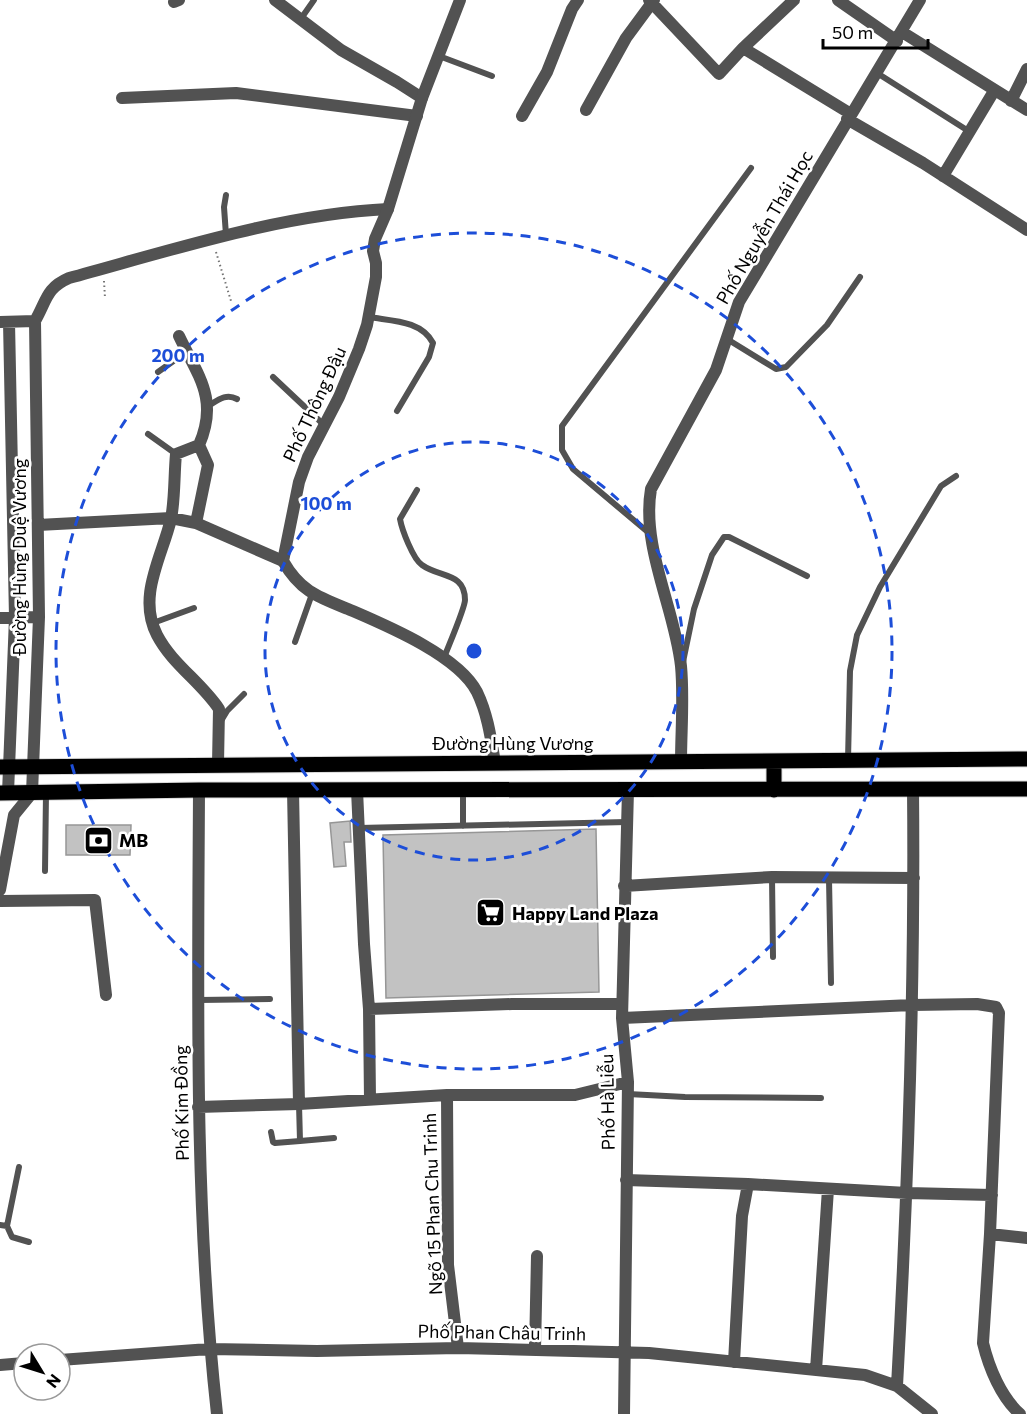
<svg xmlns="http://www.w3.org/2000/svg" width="1027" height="1414" font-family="Commissioner,sans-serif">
<rect width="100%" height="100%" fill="#fff"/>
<!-- building -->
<path fill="#c2c2c2" stroke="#969696" stroke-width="1.5" d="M350,821L351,842H344L346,866L334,867L330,823Z
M66,825H131L130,855H66Z
M596,829L599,992L386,998L383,835Z"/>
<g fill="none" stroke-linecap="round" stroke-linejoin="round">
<defs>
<path id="primary" d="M0,767L1027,759
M774,790V761
M0,793L199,790L1027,789"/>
</defs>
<!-- primary casing -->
<use href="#primary" stroke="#dbdbdb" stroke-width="17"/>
<!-- path -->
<path stroke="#747474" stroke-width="2" stroke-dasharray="1.5 3" stroke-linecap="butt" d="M216,252L231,301
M104,281L105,298"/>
<!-- service -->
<path stroke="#525252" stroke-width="6" d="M300,20L314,0
M439,56L492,76
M877,73L970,132
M226,235L224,207L226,195
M369,317C391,321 421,320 433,343L429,357L397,411
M727,339L776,369L786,367L827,325L860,277
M158,372L186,352
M273,377L324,425
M208,406C218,400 226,393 237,399
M148,434L176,454
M417,490L400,519C402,530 413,559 422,565C440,578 465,572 465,600C465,608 448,647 444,658
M649,533L573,469L562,450V426L751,168
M153,623L194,608
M295,642L312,594
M683,662L694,609L712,555L724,537H729L807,576
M221,721L227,711L244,694
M848,760L850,671L857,635L880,587L941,486L956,476
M463,790V826
M359,828L627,822
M45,871L46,793
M772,877L773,957
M829,879L831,983
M199,1000L270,999
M628,1094L685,1097L821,1098
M271,1132L273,1142L275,1143L300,1141L299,1104
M300,1141L334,1138
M0,1225L7,1226L12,1237L29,1242
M7,1226L19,1167"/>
<!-- minor -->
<path stroke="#525252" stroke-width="12" d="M275,0L341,50L397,82L422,98
M649,0L719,74L743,48L794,0
M838,0L897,41
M174,2L179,0
M902,32L1027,110
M743,48L851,114
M122,98L236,93L417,116
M1011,101L1027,69
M586,110L626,38L654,0
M522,116L547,72L572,9L578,0
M847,119L923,163L1027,230
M943,176L994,91
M35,321C47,300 46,288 69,278C172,250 282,214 388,209
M0,322L35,321
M179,336C198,376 219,399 199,445L176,454C174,475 175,498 171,519C162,557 137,596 157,635C172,664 201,682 219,709L218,764
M196,523L208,465L199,445
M38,525L171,518L196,523L283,561
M0,618L39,617
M681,763C681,731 684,697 681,666C675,609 641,547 651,489L716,370L739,302L920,0
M199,790C198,998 194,1207 217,1414
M293,790L299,1104
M357,790L364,944L369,1009L370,1100
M8,793L15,618L9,322
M32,793L39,617L35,321
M624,886L772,877L914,878
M0,901L95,900L106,995
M369,1009L512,1004H622
M622,1018L912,1005L977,1004L996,1007L999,1013L990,1234L983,1343C989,1368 1001,1397 1020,1414
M447,1095L448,1265L458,1348
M198,1107L299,1104L447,1095H575L628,1082
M626,1180L748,1184
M990,1234L1027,1238
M535,1350L537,1256
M60,1360L209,1349L317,1351L458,1348L649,1353L865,1375L897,1386L932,1414
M734,1362L742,1216L748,1184L907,1193L992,1195
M0,1365L24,1363
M816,1370L828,1189
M897,1386C908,1187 915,988 913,789
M624,1414L628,1082L622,1018L628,790"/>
<!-- tertiary -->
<path stroke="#525252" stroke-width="12" d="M460,0L422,98L388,209L375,239L373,251L376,263V277L367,325L359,349L339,397L308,457L299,482L283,561C300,591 318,597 348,609C385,625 458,655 477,692C488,715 491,739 495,763
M0,890L14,815L32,793"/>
<!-- primary -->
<use href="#primary" stroke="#000" stroke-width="15"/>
</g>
<!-- distance rings -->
<g fill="none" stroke="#1d4ed8" stroke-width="3" stroke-dasharray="10 8">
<circle cx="474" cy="651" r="209"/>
<circle cx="474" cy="651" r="418"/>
</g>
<!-- icons -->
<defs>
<symbol id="bank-square" viewBox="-11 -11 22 22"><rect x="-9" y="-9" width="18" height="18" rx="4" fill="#000" stroke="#fff"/><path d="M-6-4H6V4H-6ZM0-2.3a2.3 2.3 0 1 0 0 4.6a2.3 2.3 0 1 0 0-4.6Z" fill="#fff"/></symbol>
<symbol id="supermarket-square" viewBox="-11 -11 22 22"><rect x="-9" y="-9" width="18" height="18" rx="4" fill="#000" stroke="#fff"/><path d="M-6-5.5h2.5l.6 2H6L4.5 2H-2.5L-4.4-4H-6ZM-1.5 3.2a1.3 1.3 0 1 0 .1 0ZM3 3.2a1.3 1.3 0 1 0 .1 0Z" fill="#fff"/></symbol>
</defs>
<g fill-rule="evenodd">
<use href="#bank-square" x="82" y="824" width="33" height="33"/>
<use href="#supermarket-square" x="474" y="896" width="33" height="33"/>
</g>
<g text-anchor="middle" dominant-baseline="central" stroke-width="5" stroke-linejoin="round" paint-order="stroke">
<!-- street labels -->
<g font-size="18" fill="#000" stroke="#fff">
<text transform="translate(764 227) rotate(-60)">Phố Nguyễn Thái Học</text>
<text transform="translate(314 404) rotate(-65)">Phố Thông Đậu</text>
<text transform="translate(19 557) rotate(-90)">Đường Hùng Duệ Vương</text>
<text x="513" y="743">Đường Hùng Vương</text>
<text transform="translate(607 1102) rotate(-91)">Phố Hà Liễu</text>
<text transform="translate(181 1103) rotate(-91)">Phố Kim Đồng</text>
<text transform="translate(432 1204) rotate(-92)">Ngõ 15 Phan Chu Trinh</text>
<text transform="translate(502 1332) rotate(1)">Phố Phan Châu Trinh</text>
</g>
<!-- poi labels -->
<g font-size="18" font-weight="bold" fill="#000" stroke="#fff" text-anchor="start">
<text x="119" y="840">MB</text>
<text x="512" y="913">Happy Land Plaza</text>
</g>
</g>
<circle cx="474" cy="651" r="9" fill="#1d4ed8" stroke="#fff" stroke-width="3"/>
<g font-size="18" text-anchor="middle" font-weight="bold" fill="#1d4ed8" stroke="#fff" stroke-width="5" stroke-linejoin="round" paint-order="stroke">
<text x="178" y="362">200 m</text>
<text x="326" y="510">100 m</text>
</g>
<!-- north arrow -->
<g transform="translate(42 1372) rotate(128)"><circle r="28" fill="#ffffff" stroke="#999999" stroke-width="1.5"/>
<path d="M0-4.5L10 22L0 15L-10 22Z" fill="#000000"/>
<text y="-9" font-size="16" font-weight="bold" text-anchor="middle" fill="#000000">N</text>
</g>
<!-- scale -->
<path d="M823 39v9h105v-9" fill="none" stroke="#000000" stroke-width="3"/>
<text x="832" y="39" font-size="18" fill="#000000" stroke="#ffffff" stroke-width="4.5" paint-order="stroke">50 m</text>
</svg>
